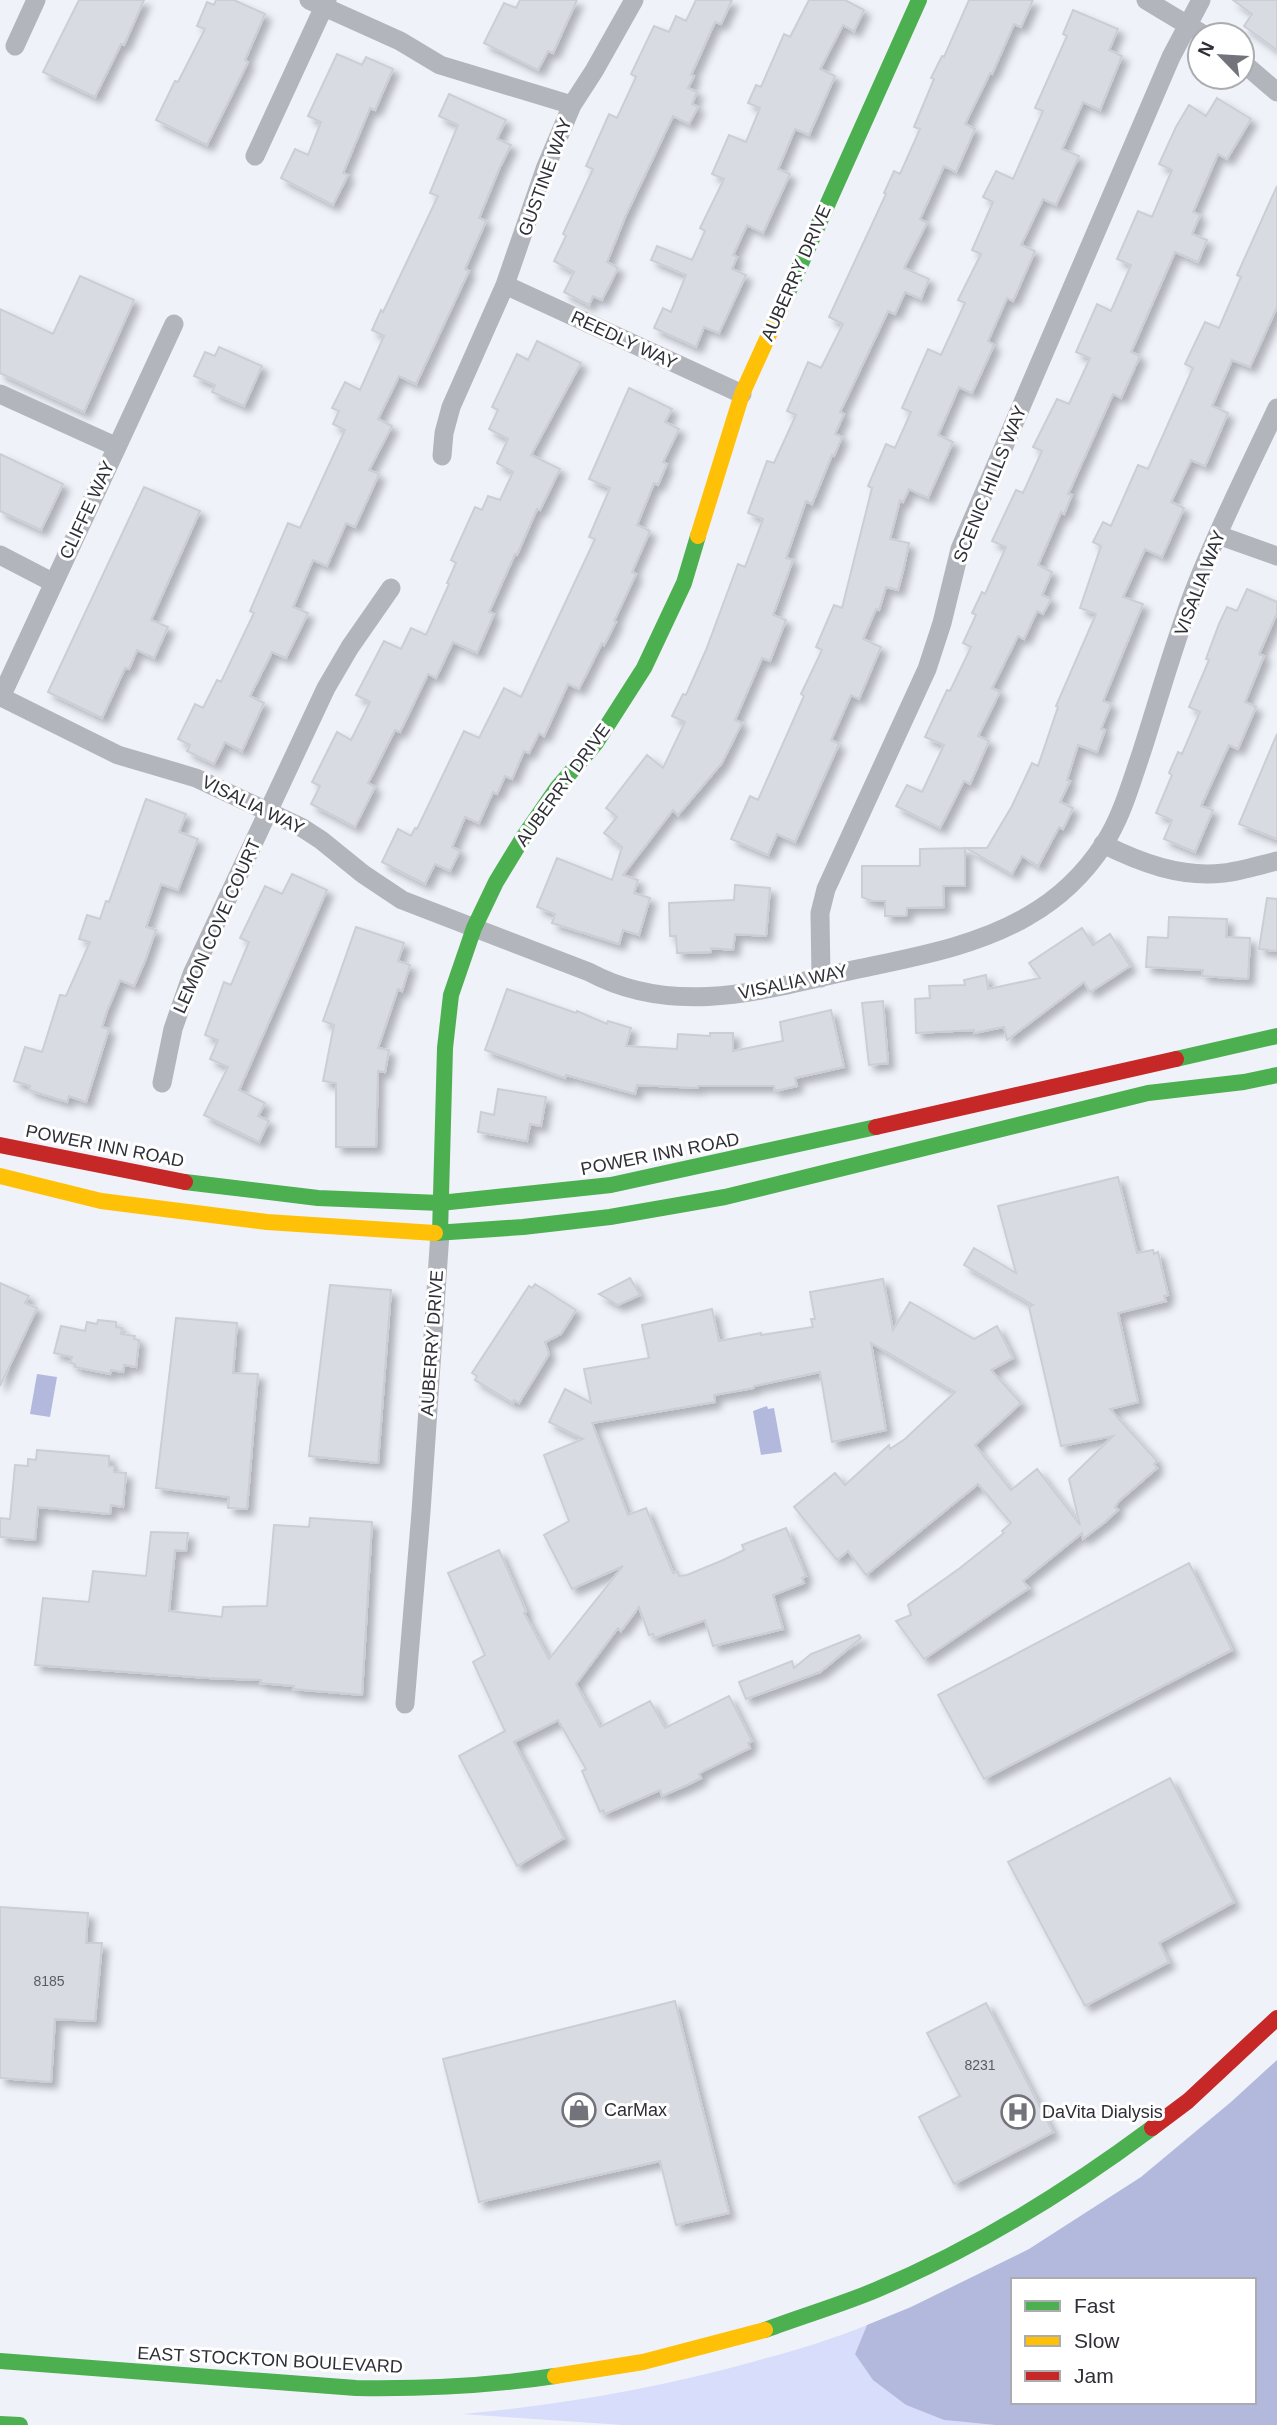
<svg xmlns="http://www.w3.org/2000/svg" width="1277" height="2425" font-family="Arial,sans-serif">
<defs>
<filter id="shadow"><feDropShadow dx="6" dy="6" stdDeviation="3.5" flood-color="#0004"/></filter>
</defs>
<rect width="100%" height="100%" fill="#f0f2fa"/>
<!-- green -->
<path fill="#d7ddfa" d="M867,2325L855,2354L906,2405L944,2420L995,2425H623L462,2414C562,2405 659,2388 756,2361C793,2351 831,2340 867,2325Z"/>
<!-- water -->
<path fill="#b2b9dc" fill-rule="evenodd" d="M37,1374L57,1377L50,1417L30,1414Z
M767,1406L768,1409L774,1408L782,1452L761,1455L753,1411Z
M1277,2060V2425H995L944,2420L906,2405L873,2380L855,2354L867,2325L911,2307L1029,2249L1141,2177L1231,2102ZM1013,2280H1254V2402H1013Z"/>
<!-- building -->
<path fill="#d9dbe2" stroke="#ccced5" stroke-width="2" filter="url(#shadow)" d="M79,0H144L124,45L121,44L95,97L43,72Z
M216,0H234L265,14L245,60L248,62L207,145L156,120L175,81L178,82L205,29L197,26L207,2L214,5Z
M520,0H577L553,53L548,51L538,70L484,43L504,3L516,8Z
M696,0H732L721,24L715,22L691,75L694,76L688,88L697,92L692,104L698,107L689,124L673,116L626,215L607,262L618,268L602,300L593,296L589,305L564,292L574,272L554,261L566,236L563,234L593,169L586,166L609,114L617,118L636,77L631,74L654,26L669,32L676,16L686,21Z
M809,0H845L864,10L854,31L843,25L820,69L835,76L809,135L795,129L778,169L790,174L763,233L747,225L733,255L737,257L732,269L746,275L719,333L704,327L696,347L654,328L663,308L671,312L686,275L651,260L657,246L692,260L705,231L700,228L724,179L712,174L729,135L746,142L760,108L748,103L756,85L761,87L784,34L790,37Z
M969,0H1033L1021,27L1014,24L992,74L990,73L965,124L975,129L956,172L944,166L920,219L927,223L904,268L929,279L921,299L905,292L895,314L888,311L840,412L844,414L835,434L842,437L834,456L832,455L812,504L806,501L786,558L793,560L773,615L786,620L770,661L762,658L735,720L742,723L722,763L678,815L673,810L623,875L638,880L634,893L650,898L639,935L623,930L619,944L552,923L555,914L537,907L557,858L612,880L622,847L604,833L617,817L606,808L647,755L663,768L685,722L672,716L683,694L686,695L706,650L738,564L745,567L763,519L748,513L767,461L774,463L796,415L787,411L808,362L821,368L843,324L829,317L886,194L884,193L894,171L900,174L920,129L914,127L934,79L931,78L942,56L944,57Z
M1233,0H1277V50L1244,26L1252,14Z
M1073,10L1118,29L1109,50L1122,56L1100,110L1083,102L1062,149L1079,156L1056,205L1043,199L1021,245L1035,251L1013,301L1007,298L988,341L994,345L972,393L959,387L938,435L953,442L928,498L909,489L903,502L900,500L890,539L909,543L904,567L898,590L886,587L879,610L876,609L863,639L881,647L859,699L851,695L831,740L839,744L795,842L777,834L768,855L731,839L750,796L758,800L804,696L801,694L822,650L816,647L834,605L842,608L872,488L868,486L886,444L895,448L911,412L902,408L928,349L941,355L965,303L958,300L981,254L972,250L993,202L983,197L996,171L1013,179L1043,111L1035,108L1067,36L1063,34Z
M337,54L362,65L366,57L393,69L375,110L370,108L343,173L348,175L333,205L281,178L295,149L308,155L321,122L308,116Z
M449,94L506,120L497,139L511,145L500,167L479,218L486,221L465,269L469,271L416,384L399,376L378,419L392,426L369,470L379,474L355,527L346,523L327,566L313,560L293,607L308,613L286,658L272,652L250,696L264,703L242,751L225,742L214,764L187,751L190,745L178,739L195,704L203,708L217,680L221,682L254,613L250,611L288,523L300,528L345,430L333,424L339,411L332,408L345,382L360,390L384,336L372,330L381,310L383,312L438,196L430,193L458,125L439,116Z
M1217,98L1251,119L1227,159L1218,154L1193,212L1200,215L1192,234L1207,240L1198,262L1175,252L1131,352L1140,356L1121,398L1113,394L1068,494L1072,495L1064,514L1061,512L1038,565L1052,572L1042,595L1051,599L1043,614L1037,611L1024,639L1018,636L992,688L1000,692L978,736L989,741L970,784L964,781L940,828L896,806L907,785L922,792L944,745L925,737L947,690L950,691L971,647L963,643L976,615L972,613L982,592L985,594L1006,547L992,541L1016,490L1023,493L1042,451L1033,447L1057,399L1069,404L1090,358L1076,352L1097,304L1111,311L1131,265L1117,259L1138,211L1152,217L1172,170L1159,164L1176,127L1189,105L1206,116Z
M1277,186V307L1250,367L1232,360L1212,406L1228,413L1205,466L1191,460L1171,502L1184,508L1162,557L1145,549L1123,597L1143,604L1103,701L1111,704L1101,729L1105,730L1097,752L1078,745L1067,780L1070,781L1060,802L1073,808L1063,829L1059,827L1038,866L1022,856L1012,874L966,848H987L1012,806L1032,763L1038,766L1058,707L1056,706L1096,614L1080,608L1101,546L1093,542L1103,522L1111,526L1138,465L1148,469L1193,368L1185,364L1205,322L1219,328L1241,277L1237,275Z
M80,276L134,300L84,412L0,373V309L53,334Z
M537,341L581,363L531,455L560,469L540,510L537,509L517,555L515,554L489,612L494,614L477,653L453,642L436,678L428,674L400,732L395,730L368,783L375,787L355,827L311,804L320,786L312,782L337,732L351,740L370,702L356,695L384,641L401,649L411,628L426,635L449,584L447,583L456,563L451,560L475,507L482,510L488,496L500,500L513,472L497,463L508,439L489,429L498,410L492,407L517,354L528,360Z
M219,347L262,366L244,406L212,392L215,385L194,376L205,352L215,356Z
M629,388L672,409L665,422L679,429L663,462L667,464L658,485L654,483L637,525L650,531L632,572L636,574L614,621L616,622L604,645L602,643L579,689L568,684L544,736L539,733L529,753L524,751L512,779L505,776L497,794L493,792L479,823L465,817L452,847L460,851L450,871L435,864L425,884L382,862L398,829L411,836L415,828L417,829L464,731L479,738L504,688L521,697L595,539L589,537L610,488L589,479Z
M0,454L63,484L41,530L0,511Z
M144,487L200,511L151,620L168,627L154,658L137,650L129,669L125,668L102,718L48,692Z
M1247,589L1277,602V613L1259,654L1264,656L1245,702L1256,707L1238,749L1229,745L1201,806L1213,810L1195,852L1164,839L1172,820L1156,813L1172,775L1169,773L1178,752L1182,754L1200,712L1189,707L1209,660L1206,659L1219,624L1227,607L1237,611Z
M1277,734V839L1239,824Z
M146,799L186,814L179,832L198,839L178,890L161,884L146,927L156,930L145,961L134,986L120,980L107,1011L102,1027L109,1029L86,1102L69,1096L67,1102L29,1090L30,1086L14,1081L25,1047L42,1052L60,995L66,996L90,942L79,939L87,915L100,919L106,901L109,902Z
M965,848V886H943L944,907L907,908L906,916H885V901H872L862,897V866H920V849Z
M292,874L327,890L239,1090L265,1103L258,1116L269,1121L259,1142L204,1115L228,1067L210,1059L218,1040L205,1035L224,982L231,985L249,942L240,938L265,886L282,894Z
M735,885L770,888L766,936L735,934L733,950L711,948V952L677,953L676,936H670L669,903L734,900Z
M1267,898L1277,899V951L1259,949Z
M1169,917L1227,919L1226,937L1250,938L1248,979L1202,976L1203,970L1146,967L1148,937L1168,938Z
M356,927L404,943L398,961L410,965L402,991L398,989L378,1048L389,1050L385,1072L378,1071L376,1147H336V1083L323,1081L334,1025L323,1021Z
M1082,928L1093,945L1110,934L1130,966L1090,992L1084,982L1007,1040L1004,1027L974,1033V1030L916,1033L915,999L930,998L929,986L965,985L964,980L986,975L988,989L1040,978L1029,963Z
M507,989L576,1013L577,1011L607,1024L608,1021L631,1028L626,1046L677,1049L678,1034L710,1036V1033H733V1051L783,1041L780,1022L831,1010L844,1067L795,1078L797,1086L775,1091L774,1086H698V1088L637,1085L635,1094L566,1075L565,1078L485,1050Z
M883,1001L888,1063L869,1065L862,1003Z
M498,1089L546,1097L541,1126L530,1124L527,1141L478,1132L481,1112L494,1115Z
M1118,1177L1137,1253L1153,1250L1154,1254L1158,1252L1168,1295L1164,1296L1166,1301L1118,1313L1138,1402L1110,1409L1157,1461L1154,1464L1157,1468L1119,1501L1115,1507L1118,1510L1105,1522L1083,1539L1082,1533L1023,1581L1029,1588L924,1659L896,1621L911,1615L908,1605L960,1568L1004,1533L1002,1531L1011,1523L978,1484L866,1575L848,1551L837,1560L794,1507L835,1473L845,1485L889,1445L890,1449L905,1439L955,1392L871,1343L886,1430L832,1442L820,1372L754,1386V1388L714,1395L715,1402L592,1423L628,1515L646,1508L673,1573L678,1572L679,1576L687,1575L721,1561L744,1550L742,1545L786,1528L806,1576L802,1578L804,1583L773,1595L783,1629L713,1646L705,1620L654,1638L653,1634L649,1635L639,1607L621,1631L618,1628L576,1684L600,1727L650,1701L665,1728L729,1696L752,1741L748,1743L750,1748L705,1770L699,1774L701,1778L685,1786L662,1796L660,1790L605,1814L603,1810L600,1812L582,1771L586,1769L558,1720L514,1742L564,1838L517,1866L459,1756L505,1731L473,1662L485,1655L448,1573L499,1550L526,1611L524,1613L549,1659L623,1566L572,1589L544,1535L569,1521L544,1455L583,1439L549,1422L565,1389L591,1403L584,1369L649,1358L642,1325L712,1309L719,1341L761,1333V1335L813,1327L811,1319H815L810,1292L883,1279L893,1330L910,1302L974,1339L997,1326L1013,1358L991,1370L1021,1403L975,1445L1011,1490L1037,1469L1080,1525L1069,1479L1113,1436L1061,1446L1029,1307L1033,1305L964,1265L974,1248L1016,1273L998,1206Z
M630,1278L640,1295L618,1305L599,1294Z
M0,1283L29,1296L25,1303L37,1308L0,1386Z
M535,1284L576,1310L561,1334L545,1342L549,1354L519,1403L514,1400L513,1403L475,1380L477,1376L472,1373L529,1286L532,1288Z
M330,1285L391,1290L378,1463L309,1456Z
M176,1318L237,1323L233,1373L258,1374L247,1509L228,1508L229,1497L156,1488Z
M98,1320L116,1322V1327L122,1328L121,1334L135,1336L134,1339L139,1340L136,1367L124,1365L123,1372L111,1370L110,1374L75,1367V1364L70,1363L72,1357L54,1353L61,1326L85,1331L87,1322L97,1324Z
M37,1450L109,1456V1466H114V1472L126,1473L123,1507L111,1505L110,1514L38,1507L35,1540L0,1537V1518L10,1519L15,1465L28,1466V1459L36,1460Z
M310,1518L372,1522L362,1695L293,1689L294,1686L260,1683L261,1680L208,1678L35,1665L43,1598L89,1602L93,1571L146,1576L151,1532L188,1533L186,1551L175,1550L169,1611L222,1617L223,1607L267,1606L274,1525L309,1527Z
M1189,1563L1232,1650L984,1779L938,1695Z
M859,1635L861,1638L820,1672L746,1699L739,1682L792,1661L794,1668L811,1654Z
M1170,1778L1234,1902L1159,1943L1169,1962L1085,2006L1008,1862Z
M0,1907L88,1913L86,1943H102L95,2021L55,2019L51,2082L0,2078Z
M675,2001L729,2213L676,2225L660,2161L479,2202L443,2059Z
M986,2003L1053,2132L954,2184L919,2117L960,2096L927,2033Z"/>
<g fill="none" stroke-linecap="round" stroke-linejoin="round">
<!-- street -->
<path stroke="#b3b5bd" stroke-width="19" d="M309,0L400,41L440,65L572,105
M1146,0L1204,35
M15,46L36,0
M1242,62L1277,92
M255,156L327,0
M505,285L742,394
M174,324L1,697L118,755L196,778L301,827L321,840L363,874L402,900L589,972C667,1014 750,994 831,975C895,960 971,950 1028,916C1058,899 1085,873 1104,844C1122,816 1131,783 1142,751C1159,698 1174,643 1194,591C1218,528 1249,468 1277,408
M0,394L117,447
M442,456L444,433L451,407L505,285L545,169L572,105L594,71L634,0
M1218,535L1277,556
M0,555L54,583
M1103,844C1141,863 1181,878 1224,873C1241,871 1260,865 1277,861
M821,978L820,913L826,889L927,669L942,623L960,549L1171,57L1201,0
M162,1083L173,1029L192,974L326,688L350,647L391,588
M405,1704L421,1512L440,1233"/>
<!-- fast -->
<path stroke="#4caf50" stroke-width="16" d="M786,297L919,0
M1176,1059L1277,1036
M185,1182L318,1198L440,1203L611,1185L876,1127
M435,1233L523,1227L610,1217L725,1197L1148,1093L1244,1082L1277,1075
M440,1233L445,1048L451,995L474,928L496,882L524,836L557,788L596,743L644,668L684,583L698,536
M765,2330C802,2316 840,2305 876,2290C976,2248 1066,2192 1152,2128
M0,2361L356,2388C422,2389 490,2386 555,2376
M0,2424L20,2425"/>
<!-- slow -->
<path stroke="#ffc107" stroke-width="16" d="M698,536L742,394L786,297
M0,1176L101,1201L267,1222L435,1233
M555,2376L643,2362L765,2330"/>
<!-- jam -->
<path stroke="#c62828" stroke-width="16" d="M876,1127L1176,1059
M0,1145L185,1182
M1152,2128L1188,2101L1277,2018"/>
</g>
<!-- icons -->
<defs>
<symbol id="shop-ring" viewBox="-11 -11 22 22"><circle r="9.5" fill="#fff" stroke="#72737b" stroke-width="1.5"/><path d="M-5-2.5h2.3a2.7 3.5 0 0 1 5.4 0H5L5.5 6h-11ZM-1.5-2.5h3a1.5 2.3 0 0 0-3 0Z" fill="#72737b"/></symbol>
<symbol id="hospital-ring" viewBox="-11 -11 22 22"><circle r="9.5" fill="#fff" stroke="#72737b" stroke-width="1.5"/><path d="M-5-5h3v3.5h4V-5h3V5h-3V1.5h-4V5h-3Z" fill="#72737b"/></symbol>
</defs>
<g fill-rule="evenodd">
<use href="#shop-ring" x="560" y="2091" width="38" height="38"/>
<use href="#hospital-ring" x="999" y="2093" width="38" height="38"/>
</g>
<g text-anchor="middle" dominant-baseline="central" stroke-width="6" stroke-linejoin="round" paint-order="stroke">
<!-- number labels -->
<g font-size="14" fill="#5a5c64">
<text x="49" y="1981">8185</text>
<text x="980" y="2065">8231</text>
</g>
<!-- street labels -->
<g font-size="18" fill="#2e2f37" stroke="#fff">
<text transform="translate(545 177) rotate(-70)">GUSTINE WAY</text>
<text transform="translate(796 273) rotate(-66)">AUBERRY DRIVE</text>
<text transform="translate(624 340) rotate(25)">REEDLY WAY</text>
<text transform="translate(990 484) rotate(-68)">SCENIC HILLS WAY</text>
<text transform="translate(87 510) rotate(-65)">CLIFFE WAY</text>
<text transform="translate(1200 583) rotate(-69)">VISALIA WAY</text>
<text transform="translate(563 785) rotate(-54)">AUBERRY DRIVE</text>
<text transform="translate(253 805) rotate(26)">VISALIA WAY</text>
<text transform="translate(217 926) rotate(-66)">LEMON COVE COURT</text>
<text transform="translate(793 982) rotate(-12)">VISALIA WAY</text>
<text transform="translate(105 1146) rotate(11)">POWER INN ROAD</text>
<text transform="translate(660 1154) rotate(-11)">POWER INN ROAD</text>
<text transform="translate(432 1343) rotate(-86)">AUBERRY DRIVE</text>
<text transform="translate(270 2360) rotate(3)">EAST STOCKTON BOULEVARD</text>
</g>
<!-- poi labels -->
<g font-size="18" fill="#2e2f37" stroke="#fff" text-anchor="start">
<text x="604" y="2110">CarMax</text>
<text x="1042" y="2112">DaVita Dialysis</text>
</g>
</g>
<!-- legend -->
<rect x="1011" y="2278" width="245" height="126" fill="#ffffff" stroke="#abacaf" stroke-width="2"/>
<rect x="1025" y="2301" width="35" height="10" fill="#4caf50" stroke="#abacaf" stroke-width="2"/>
<text x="1074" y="2313" font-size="21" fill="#2e2f37">Fast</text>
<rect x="1025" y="2336" width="35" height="10" fill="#ffc107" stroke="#abacaf" stroke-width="2"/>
<text x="1074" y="2348" font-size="21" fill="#2e2f37">Slow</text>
<rect x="1025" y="2371" width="35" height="10" fill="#c62828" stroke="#abacaf" stroke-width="2"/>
<text x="1074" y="2383" font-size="21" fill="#2e2f37">Jam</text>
<!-- north arrow -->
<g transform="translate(1221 56) rotate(295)"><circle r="33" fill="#ffffff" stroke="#abacaf" stroke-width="2"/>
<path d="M0-5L12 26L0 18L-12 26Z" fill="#72737b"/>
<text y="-10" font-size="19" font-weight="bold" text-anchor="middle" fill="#2e2f37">N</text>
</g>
</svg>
